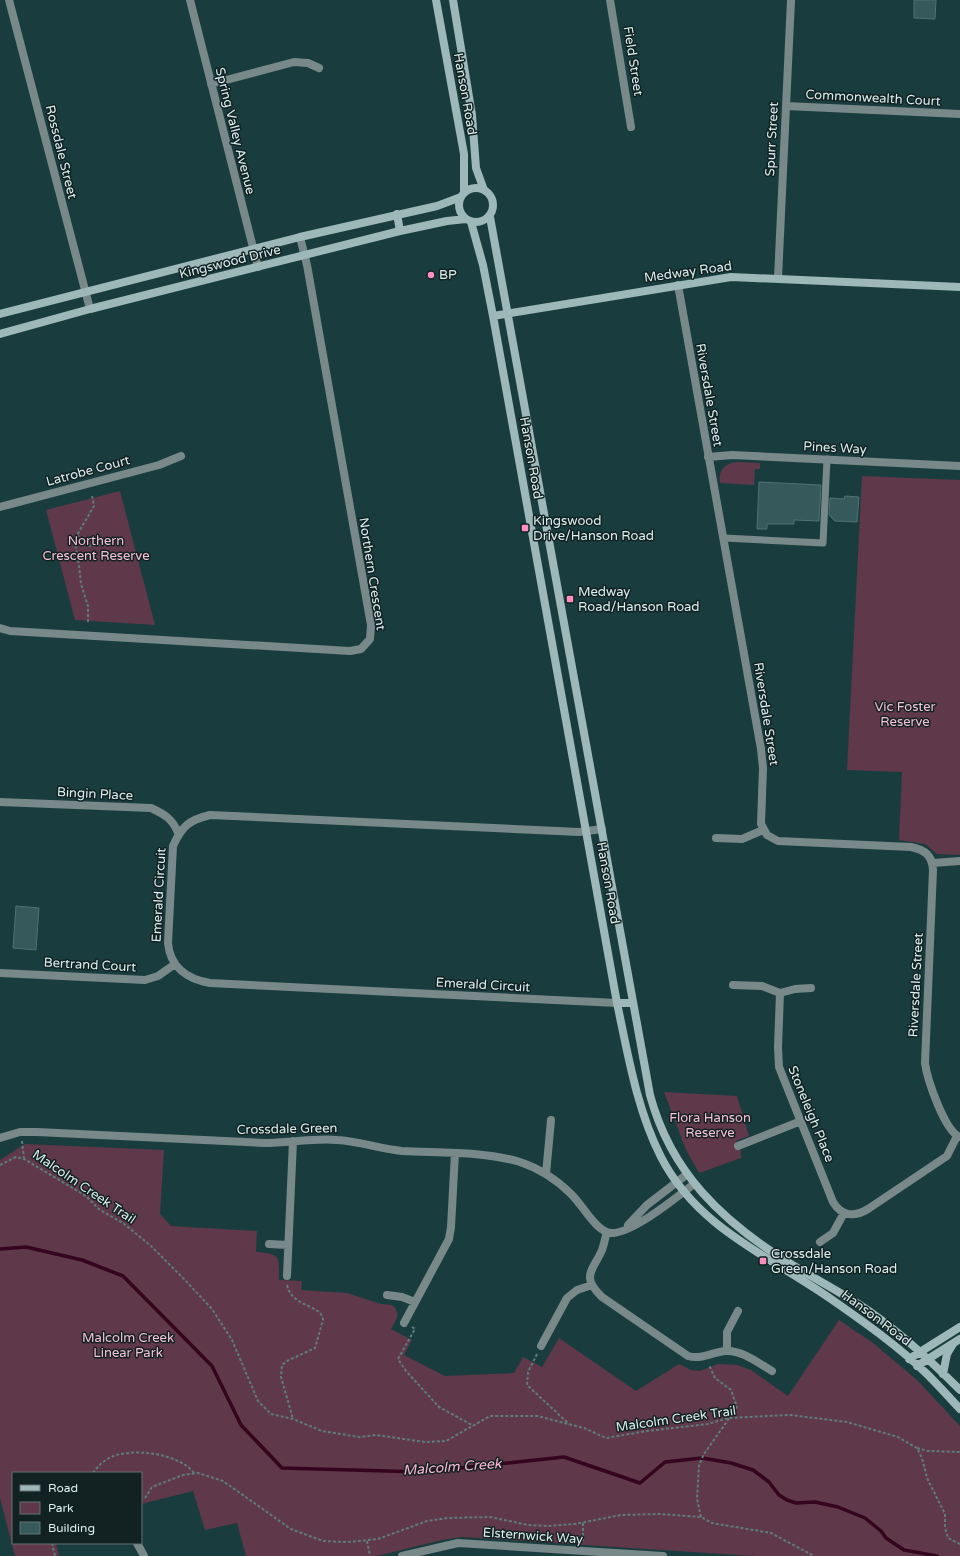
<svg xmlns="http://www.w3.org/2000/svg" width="960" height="1556" font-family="'Varela Round',sans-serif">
<rect width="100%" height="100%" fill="#193d3e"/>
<!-- green -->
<path fill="#5f3849" d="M737,462L760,463V469H755L754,485L720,483C718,471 724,463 737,462Z
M862,476L960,480V855L937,854L925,844L899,840L902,772L847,770Z
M120,491L155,625L75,620L46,510Z
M664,1092L737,1096L749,1136L736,1141L741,1151V1158L699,1173L686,1150Z
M25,1144L164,1150L160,1214L171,1226L257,1231L256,1252C281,1254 279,1256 279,1280L302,1281L301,1290L347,1293L381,1304L392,1305C402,1313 396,1320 391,1329L412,1340L404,1355L445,1376L514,1373L523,1357L542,1367L559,1338L636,1391L679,1364L691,1370L700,1371L718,1364L737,1365L751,1370L788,1396L839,1320L873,1343L917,1380L960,1426V1556H754L462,1537L442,1540L377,1556H246L237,1523L205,1530L193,1491L141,1504V1473H13V1543H56L59,1556H15L0,1498V1160Z"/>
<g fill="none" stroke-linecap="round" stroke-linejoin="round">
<!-- stream -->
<path stroke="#35051f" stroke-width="3.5" d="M0,1249L26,1247L82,1260L123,1276L212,1366L241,1425L282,1468L422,1472L564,1457L640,1483L665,1462L702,1458L731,1463L753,1470L769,1482L779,1495L787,1500L796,1503L815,1502L838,1507L865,1518L881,1531L886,1538L904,1550L937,1556"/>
</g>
<!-- building -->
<path fill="#36595b" stroke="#4f7274" d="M914,0H936L935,19L914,18Z
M759,482L821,485L819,521L794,520V524H767V529H757Z
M845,496L859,497L857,522L835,521L829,515L830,498L844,499Z
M16,906L39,908L36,950L13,948Z"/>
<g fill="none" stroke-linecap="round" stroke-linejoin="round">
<!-- path -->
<path stroke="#5e7c7d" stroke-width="2" stroke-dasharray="3 2" stroke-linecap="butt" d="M77,535L89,546L100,545
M88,622V606L81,584L79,565L75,543L77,535L94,506L92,496
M22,1141L24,1159
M0,1165L16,1157L24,1159L86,1196L100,1210L123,1223L151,1246L183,1278L212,1309L232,1340L258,1401L271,1414L293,1419L322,1431L359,1437L376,1435L425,1442L446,1441L490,1416H537L584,1428L606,1438L647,1431L708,1424L728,1418L790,1415L847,1422L898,1437L917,1448L922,1458L927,1478L945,1514V1528L948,1538L960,1544
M287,1285C292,1308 322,1304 323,1320L315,1348L287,1361L282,1365L281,1377L293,1419
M412,1327L415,1329L398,1359L406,1371L439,1407L472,1425
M537,1354L528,1372L527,1385L569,1424
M917,1448L928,1451L960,1452
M93,1473C97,1467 102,1462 109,1458C130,1447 179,1453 194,1473
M145,1498L152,1487L183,1475L198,1473L223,1481L291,1529L323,1541L347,1542L378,1539L427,1521L447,1518L490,1517L528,1525L548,1526L575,1524L621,1515L660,1514L701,1517L712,1523L771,1533L814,1556
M701,1517L697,1499L699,1465L704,1454L737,1407L731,1390L715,1378L709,1365
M583,1523V1542
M367,1541L370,1556
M52,1543L55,1556"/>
<!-- lane -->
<path stroke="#798889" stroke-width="7" d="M724,538L823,543L827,459"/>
<!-- street -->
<path stroke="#798889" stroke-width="8" d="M9,0L90,309
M190,0L258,267
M610,0L631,127
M211,84L294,62L308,63L319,68
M786,106L960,114
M778,278L791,0
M678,285L761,749L763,768L761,824L767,835L778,841L911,847C925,850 932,855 933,870L925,1063C927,1079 945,1132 960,1137
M708,457L732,455L960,466
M0,507L159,465L181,456
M0,628L10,631L350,651L361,649L370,639L371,625L307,265L300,237
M0,802L151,808C164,814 173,819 178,833
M602,829L579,832L210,815C189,820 182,826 173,846L168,943C170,967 187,979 210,983L617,1003
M716,838L742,839L763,830
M933,863L960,861
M0,973L145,980L158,976L175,964
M733,985L762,986L780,993L795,989L811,988
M780,993L778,1047L779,1067L833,1202C842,1217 855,1217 868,1209L947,1156L957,1136
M0,1138L20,1132H37L264,1143C289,1143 312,1138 337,1140C359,1141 380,1149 402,1151C441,1153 483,1151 520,1162C538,1168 557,1180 571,1194C582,1204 596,1232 611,1233C632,1234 677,1197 694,1184
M738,1146L801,1121
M546,1174L551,1120
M628,1225L647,1205L686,1175
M607,1232C605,1238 604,1245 602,1250C593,1271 580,1276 602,1297L688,1356C702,1360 712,1352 726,1351C742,1350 758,1363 772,1371
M820,1242L833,1233L844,1213
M269,1244L288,1245
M287,1276L293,1141
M387,1295L402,1297L415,1302
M404,1323L449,1239L451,1227L455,1153
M541,1346L567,1298L577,1290L592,1285
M727,1351V1332L738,1311
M137,1543L144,1556
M402,1556L458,1543L663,1556"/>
<!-- secondary -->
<path stroke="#9eb7b8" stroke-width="8" d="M436,0L464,154V193
M453,0L472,115L476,168L484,190
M459 205a17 17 0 1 1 34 0a17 17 0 1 1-34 0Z
M397,214L400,231
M490,217L650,1095C671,1173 722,1221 789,1263C815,1279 843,1293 869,1311C902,1334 932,1362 960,1390
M471,222L483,265L493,316L617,1003C628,1055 637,1110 661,1157C698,1229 770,1256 831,1299C864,1322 898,1346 927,1374C938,1385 949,1397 960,1409
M0,314L300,237L437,206L461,197
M493,316L731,277L960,287
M0,334L90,309L400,231L447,221L466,219
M617,1003H633
M909,1359L960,1327
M917,1366L960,1339
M943,1374L947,1354L953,1344"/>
</g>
<!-- markers -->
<g fill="#fd8ec0" stroke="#122121" stroke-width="1.5">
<circle cx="431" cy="275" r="4"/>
<rect x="521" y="524" width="8" height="8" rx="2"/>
<rect x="566" y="595" width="8" height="8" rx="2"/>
<rect x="759" y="1257" width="8" height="8" rx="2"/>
</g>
<g text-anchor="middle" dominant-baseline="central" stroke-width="3" stroke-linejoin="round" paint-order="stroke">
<!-- street labels -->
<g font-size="13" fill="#dbeeee" stroke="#122121">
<text transform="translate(633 61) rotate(81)">Field Street</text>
<text transform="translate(465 94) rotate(80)">Hanson Road</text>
<text transform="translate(873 98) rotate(3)">Commonwealth Court</text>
<text transform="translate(235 131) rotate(76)">Spring Valley Avenue</text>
<text transform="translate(772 139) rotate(-87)">Spurr Street</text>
<text transform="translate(61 152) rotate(76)">Rossdale Street</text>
<text transform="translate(230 262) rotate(-14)">Kingswood Drive</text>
<text transform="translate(688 272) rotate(-8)">Medway Road</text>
<text transform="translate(709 395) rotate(80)">Riversdale Street</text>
<text transform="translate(835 448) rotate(3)">Pines Way</text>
<text transform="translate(531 458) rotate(80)">Hanson Road</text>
<text transform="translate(88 471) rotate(-15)">Latrobe Court</text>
<text transform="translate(372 574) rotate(81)">Northern Crescent</text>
<text transform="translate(766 714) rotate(81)">Riversdale Street</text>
<text transform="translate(95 794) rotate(3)">Bingin Place</text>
<text transform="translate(608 883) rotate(80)">Hanson Road</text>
<text transform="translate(159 895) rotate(-87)">Emerald Circuit</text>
<text transform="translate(90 965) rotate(3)">Bertrand Court</text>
<text transform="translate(483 985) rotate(3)">Emerald Circuit</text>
<text transform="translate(916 985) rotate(-87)">Riversdale Street</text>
<text transform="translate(811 1114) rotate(68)">Stoneleigh Place</text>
<text transform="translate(287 1129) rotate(-1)">Crossdale Green</text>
<text transform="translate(84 1187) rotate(34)">Malcolm Creek Trail</text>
<text transform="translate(876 1318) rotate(37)">Hanson Road</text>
<text transform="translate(676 1419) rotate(-8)">Malcolm Creek Trail</text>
<text transform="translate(533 1536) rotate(4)">Elsternwick Way</text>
</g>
<!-- poi labels -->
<g font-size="13" fill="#dbeeee" stroke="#122121" text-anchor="start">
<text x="439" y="275">BP</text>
<text x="533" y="521">Kingswood<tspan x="533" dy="15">Drive/Hanson Road</tspan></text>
<text x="578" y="592">Medway<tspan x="578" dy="15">Road/Hanson Road</tspan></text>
<text x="771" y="1254">Crossdale<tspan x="771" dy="15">Green/Hanson Road</tspan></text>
</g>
<!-- park labels -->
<g font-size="13" fill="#f6c0d6" stroke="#122121">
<text x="96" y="541">Northern<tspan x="96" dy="15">Crescent Reserve</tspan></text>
<text x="905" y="707">Vic Foster<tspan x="905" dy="15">Reserve</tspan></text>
<text x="710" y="1118">Flora Hanson<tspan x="710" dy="15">Reserve</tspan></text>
<text x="128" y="1338">Malcolm Creek<tspan x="128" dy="15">Linear Park</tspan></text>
</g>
<!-- water labels -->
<g font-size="14" font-style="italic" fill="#fdb7d4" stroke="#122121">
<text transform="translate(452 1467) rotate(-4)">Malcolm Creek</text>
</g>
</g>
<!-- legend -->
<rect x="12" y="1472" width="130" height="72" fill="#122121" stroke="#627373"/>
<rect x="20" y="1485" width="20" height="6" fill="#9eb7b8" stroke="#627373"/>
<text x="48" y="1492" font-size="12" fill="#dbeeee">Road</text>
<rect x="20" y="1502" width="20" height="12" fill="#5f3849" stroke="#627373"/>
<text x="48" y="1512" font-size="12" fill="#dbeeee">Park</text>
<rect x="20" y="1522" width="20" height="12" fill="#36595b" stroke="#627373"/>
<text x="48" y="1532" font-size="12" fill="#dbeeee">Building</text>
</svg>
